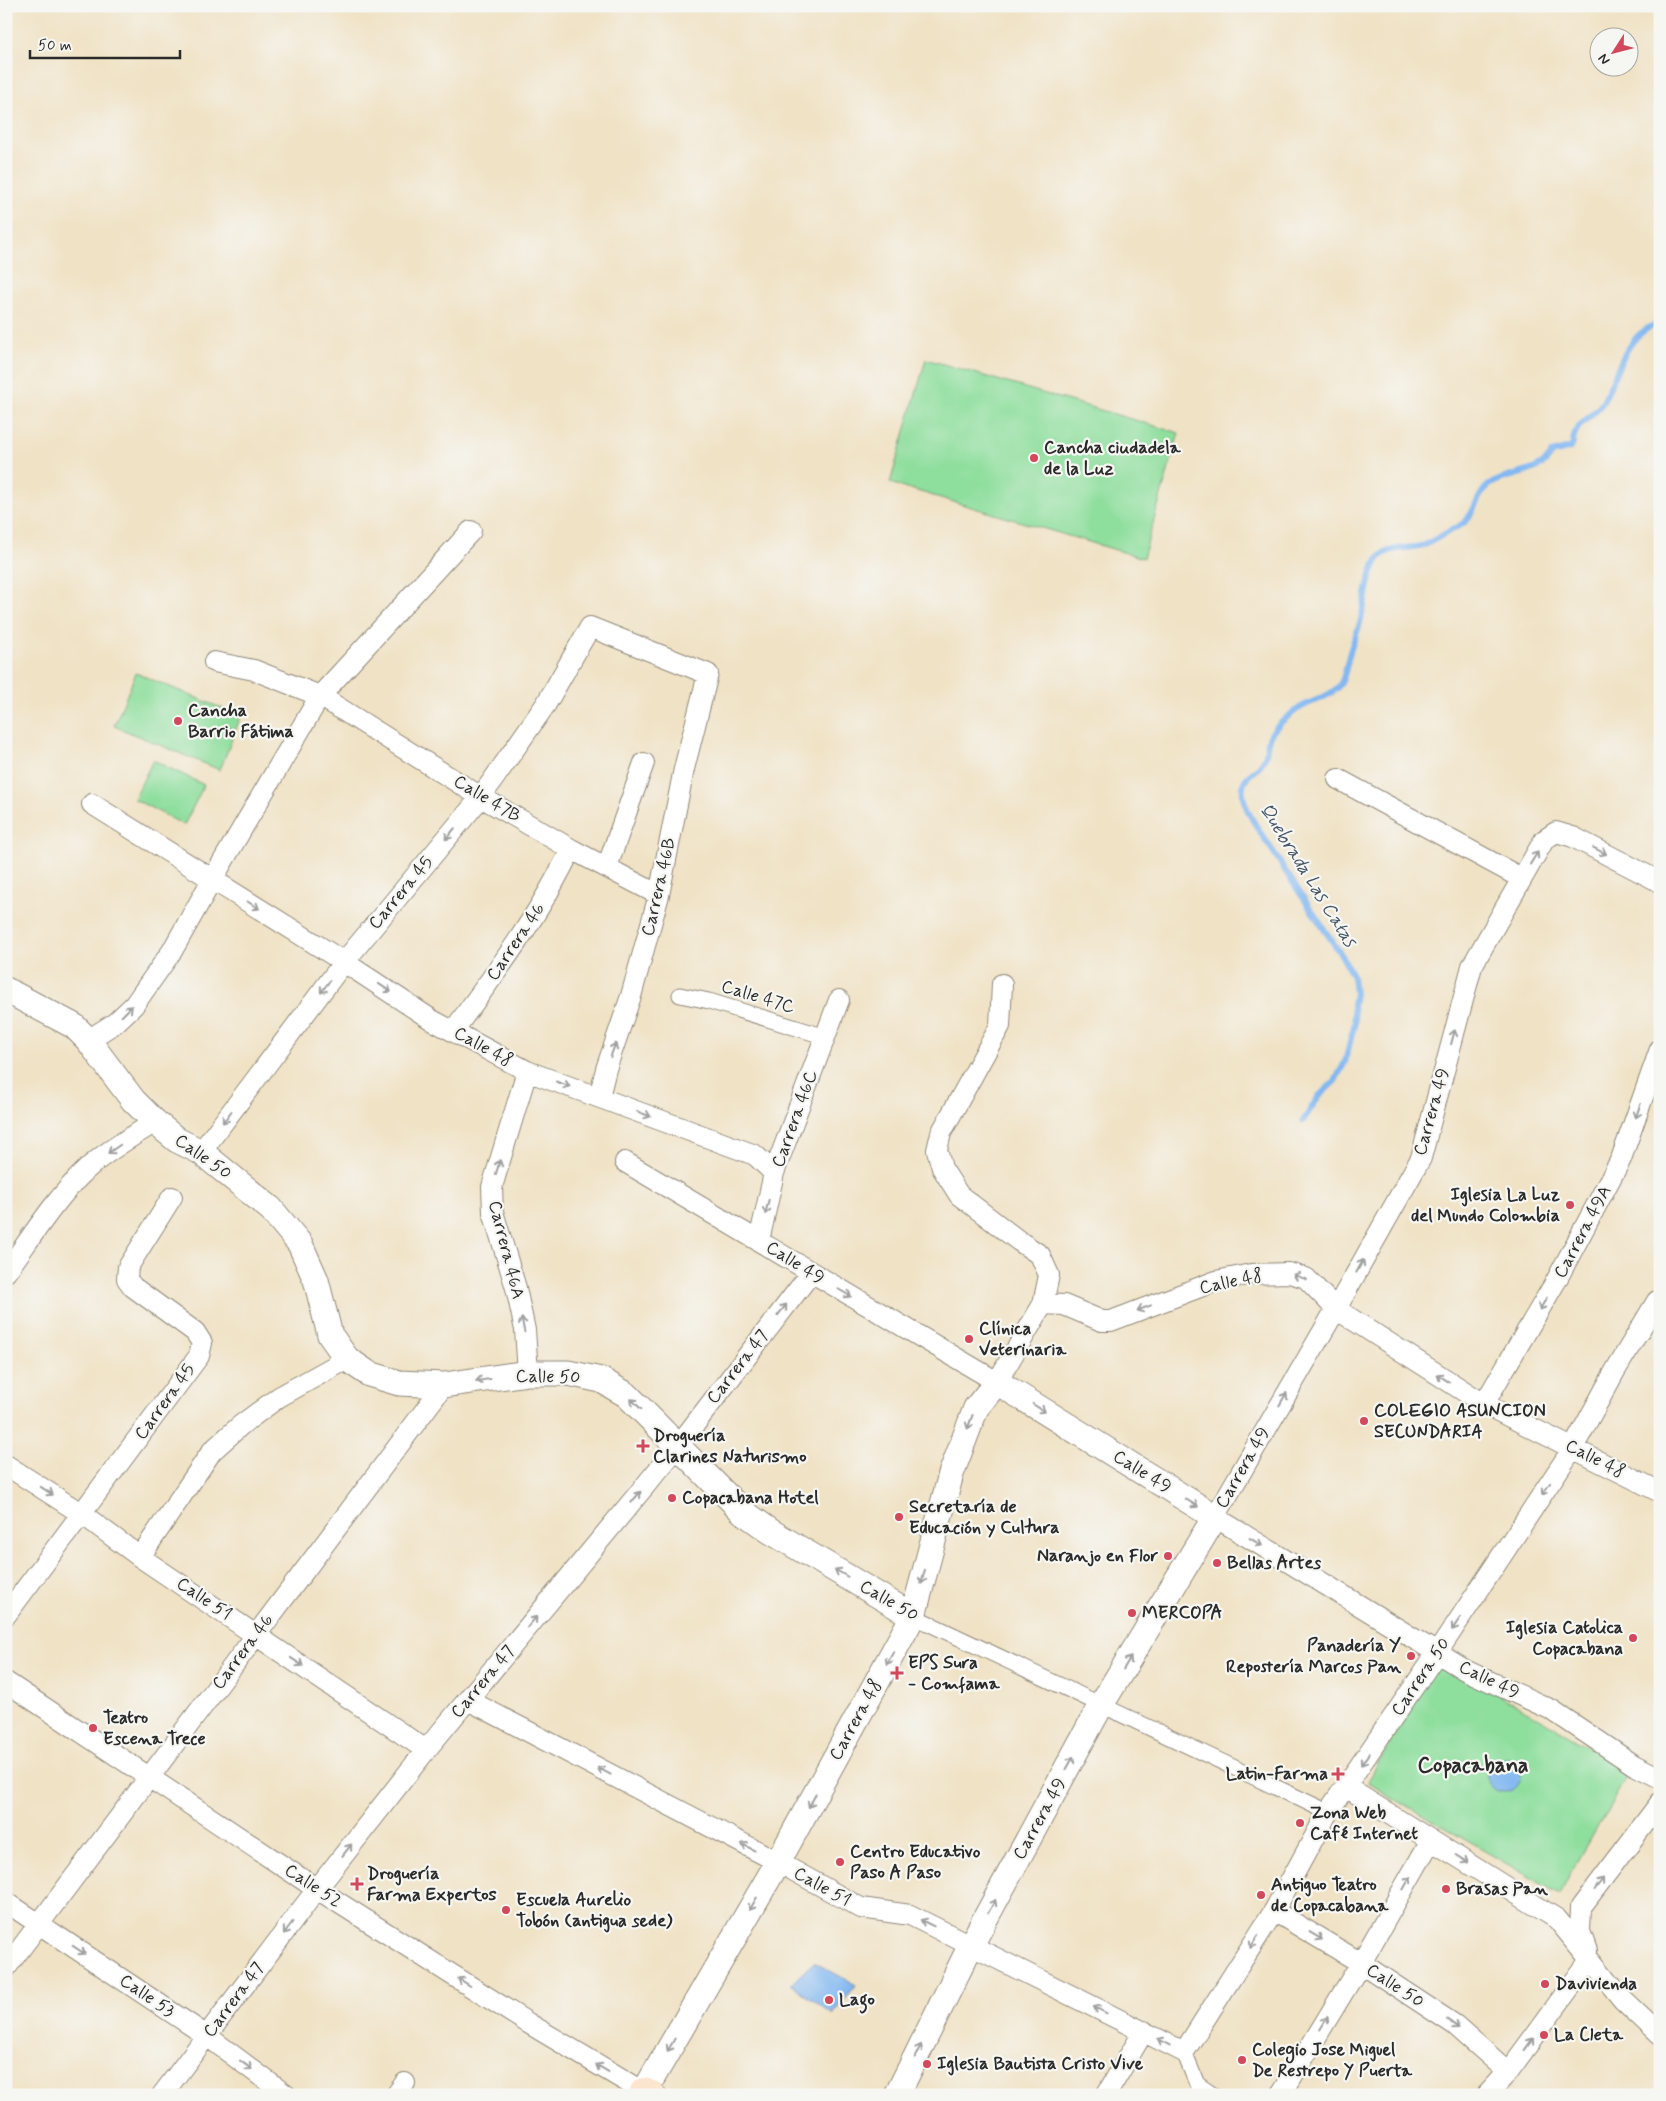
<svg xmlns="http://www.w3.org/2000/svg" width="1666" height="2101" font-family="Mynerve,sans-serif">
<rect width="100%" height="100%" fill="#f6f6f2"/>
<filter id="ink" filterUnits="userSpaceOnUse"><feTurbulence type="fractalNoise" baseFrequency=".02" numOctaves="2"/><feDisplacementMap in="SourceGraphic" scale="10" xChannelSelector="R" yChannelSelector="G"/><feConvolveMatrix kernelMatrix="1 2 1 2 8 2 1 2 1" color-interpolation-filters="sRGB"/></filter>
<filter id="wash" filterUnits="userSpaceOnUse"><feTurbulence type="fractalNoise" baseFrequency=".0096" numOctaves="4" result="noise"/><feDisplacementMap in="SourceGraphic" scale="20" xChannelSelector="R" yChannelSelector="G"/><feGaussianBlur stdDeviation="1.12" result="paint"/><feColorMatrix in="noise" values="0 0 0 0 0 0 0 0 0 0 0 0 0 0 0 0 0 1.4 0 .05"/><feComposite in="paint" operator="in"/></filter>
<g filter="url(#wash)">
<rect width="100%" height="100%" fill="#f0e2c5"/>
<!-- green -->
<path fill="#8ede9d" stroke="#5c8464" d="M926,359L1179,433L1143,558L890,483Z
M136,673L241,716L220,770L114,726Z
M153,760L204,785L184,825L134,799Z
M1438,1660L1630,1771L1559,1894L1367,1783Z"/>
<!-- water -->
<path fill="#83b8f1" stroke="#57728e" d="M1487 1775a17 17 0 1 1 34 0a17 17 0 1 1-34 0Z
M814,1962L856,1985L833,2015L791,1984Z"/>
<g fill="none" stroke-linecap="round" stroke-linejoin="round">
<!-- stream -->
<path stroke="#83b8f1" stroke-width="6" d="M1303,1121L1319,1096L1335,1081L1345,1062L1355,1022L1353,1006L1355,992L1353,977L1342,956L1282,866C1272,845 1235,807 1244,782C1248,772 1259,772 1265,757C1267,751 1267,744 1269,738C1274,727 1288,716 1298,709C1312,700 1334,697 1342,681C1346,672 1347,661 1350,652C1353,642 1357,633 1360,623C1365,606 1368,571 1379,558C1388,546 1412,549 1425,545C1428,543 1463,524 1465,522C1476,511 1476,495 1489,485C1508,472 1540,476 1552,453L1570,448L1573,444C1573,423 1593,418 1603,402C1617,376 1626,330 1660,324"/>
</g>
</g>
<g filter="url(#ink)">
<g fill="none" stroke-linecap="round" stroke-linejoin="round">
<defs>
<path id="pedestrian" d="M680,995L709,1001L826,1037
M913,1616L1328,1812
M1184,2052L1197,2084L1213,2095"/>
<path id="minor" d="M214,662L254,670L320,696L481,797L571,849L659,895
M1338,779L1521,878
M92,804L344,962L432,1020L527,1071L755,1155L774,1173
M607,867L644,763
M1660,882L1573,837L1556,832L1544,840L1472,966L1421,1158L1336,1309L1215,1517L1465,1670L1552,1710L1634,1765L1660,1778
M453,1031C496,973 540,914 571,849
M88,1040L115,1023L134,1005L172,951L212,880L320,696L471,531
M527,1071L492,1187L493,1212L516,1288L525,1330L528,1373
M201,1152L344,962L481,797L546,704L590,627L708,674L684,769L659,895L631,996L606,1069L599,1097
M625,1162L997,1382L1043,1304L1049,1275L1040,1255L1019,1241L959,1195L942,1168L937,1150L941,1133L1000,1026L1002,984
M759,1241L774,1173L839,1000
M6,1272C31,1238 55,1199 86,1170C106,1151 132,1137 155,1122
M1043,1304L1064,1305L1102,1321H1111L1216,1281L1251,1274L1289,1273L1306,1278L1336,1309L1484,1404L1660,1492
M1484,1404L1556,1281L1621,1159L1660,1049
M6,1465L82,1514L140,1557L426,1750
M140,1557L212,1451L241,1425L279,1397L347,1359
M6,1615L199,1356L202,1343L195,1332L133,1287L127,1279L128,1267L172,1197
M6,1682L317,1889L528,2023L644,2092
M468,1700L778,1862L861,1908L910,1915L1184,2052L1274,1911L1328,1812L1437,1653L1573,1448L1615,1371L1657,1301
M1346,1787L1557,1919L1623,2000L1660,2035
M6,1902L207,2036L286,2095
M1274,1911L1361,1963L1455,2025L1508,2072
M1587,1951L1580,1931L1581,1907L1660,1803
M6,1968L444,1385
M162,2095L317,1889L426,1750L678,1446L811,1273
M396,2095L405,2083
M1106,2095L1144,2031
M1281,2095L1361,1963L1431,1840
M1487,2095L1508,2072L1590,1960"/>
<path id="tertiary" d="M6,990L74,1026L88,1040L133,1100L155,1122L177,1140L201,1152L271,1209L300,1244L316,1280L330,1335L347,1359L369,1374L399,1383L444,1385L528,1373H568L601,1380L627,1395L742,1511L770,1531L913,1616
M644,2092L778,1862L913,1616L951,1474L976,1408L997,1382L1215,1517L1101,1705L971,1945L897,2095"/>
<path id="secondary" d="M644,2095V2092L652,2095"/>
</defs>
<!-- pedestrian casing -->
<use href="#pedestrian" stroke="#8e8678" stroke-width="17"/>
<!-- minor casing -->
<use href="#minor" stroke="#8e8678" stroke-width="22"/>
<!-- tertiary casing -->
<use href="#tertiary" stroke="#8e8678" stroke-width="27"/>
<!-- secondary casing -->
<use href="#secondary" stroke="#8e8678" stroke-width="29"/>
<!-- pedestrian -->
<use href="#pedestrian" stroke="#fff" stroke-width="15"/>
<!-- minor -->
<use href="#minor" stroke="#fff" stroke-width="20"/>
<!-- tertiary -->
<use href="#tertiary" stroke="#fff" stroke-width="25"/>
<!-- secondary -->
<use href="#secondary" stroke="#fce5cf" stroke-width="28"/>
</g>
<!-- one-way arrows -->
<defs><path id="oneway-shaft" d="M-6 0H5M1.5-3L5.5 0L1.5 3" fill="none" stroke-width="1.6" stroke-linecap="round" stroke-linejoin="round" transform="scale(1.25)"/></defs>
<g stroke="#a0a0a0">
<use href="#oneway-shaft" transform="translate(450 834) rotate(130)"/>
<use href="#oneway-shaft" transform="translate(1600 851) rotate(27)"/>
<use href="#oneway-shaft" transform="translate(1534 858) rotate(-58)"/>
<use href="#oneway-shaft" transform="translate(253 905) rotate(32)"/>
<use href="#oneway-shaft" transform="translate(325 987) rotate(127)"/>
<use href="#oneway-shaft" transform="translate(385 988) rotate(33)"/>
<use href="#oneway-shaft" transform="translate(127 1011) rotate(-45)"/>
<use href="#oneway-shaft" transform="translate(1453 1037) rotate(-75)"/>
<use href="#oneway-shaft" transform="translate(613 1050) rotate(-70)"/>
<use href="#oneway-shaft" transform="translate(563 1084) rotate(19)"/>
<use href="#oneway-shaft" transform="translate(1638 1111) rotate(109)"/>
<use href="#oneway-shaft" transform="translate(644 1114) rotate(21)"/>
<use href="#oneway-shaft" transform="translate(227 1117) rotate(127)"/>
<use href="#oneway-shaft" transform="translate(114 1149) rotate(145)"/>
<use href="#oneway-shaft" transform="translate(498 1167) rotate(-73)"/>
<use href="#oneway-shaft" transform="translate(767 1207) rotate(103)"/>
<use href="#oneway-shaft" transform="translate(1360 1266) rotate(-61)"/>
<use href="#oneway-shaft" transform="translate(1300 1277) rotate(-160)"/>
<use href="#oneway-shaft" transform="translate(845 1293) rotate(30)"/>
<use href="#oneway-shaft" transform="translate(1543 1304) rotate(120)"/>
<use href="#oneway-shaft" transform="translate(1144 1308) rotate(159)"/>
<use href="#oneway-shaft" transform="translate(782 1310) rotate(-52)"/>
<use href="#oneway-shaft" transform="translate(523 1325) rotate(-101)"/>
<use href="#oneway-shaft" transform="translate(1443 1378) rotate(-147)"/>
<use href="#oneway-shaft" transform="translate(483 1380) rotate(172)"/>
<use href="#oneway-shaft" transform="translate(1283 1399) rotate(-60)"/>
<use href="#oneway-shaft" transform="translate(636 1404) rotate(-135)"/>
<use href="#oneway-shaft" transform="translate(1039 1408) rotate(32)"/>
<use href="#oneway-shaft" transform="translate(970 1422) rotate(110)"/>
<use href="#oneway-shaft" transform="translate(1546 1489) rotate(124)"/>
<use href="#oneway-shaft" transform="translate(47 1491) rotate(33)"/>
<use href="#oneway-shaft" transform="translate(636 1497) rotate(-50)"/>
<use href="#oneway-shaft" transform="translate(1192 1503) rotate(32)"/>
<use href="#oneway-shaft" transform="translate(1256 1542) rotate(31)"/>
<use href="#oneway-shaft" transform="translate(841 1573) rotate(-150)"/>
<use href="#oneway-shaft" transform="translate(923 1577) rotate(105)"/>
<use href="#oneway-shaft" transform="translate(532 1622) rotate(-50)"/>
<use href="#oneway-shaft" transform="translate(1456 1624) rotate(124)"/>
<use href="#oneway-shaft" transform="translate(890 1658) rotate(119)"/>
<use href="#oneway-shaft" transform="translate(297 1662) rotate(34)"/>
<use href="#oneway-shaft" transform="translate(1127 1663) rotate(-59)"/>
<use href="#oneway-shaft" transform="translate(1365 1759) rotate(124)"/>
<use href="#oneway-shaft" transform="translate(1070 1763) rotate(-61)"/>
<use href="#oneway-shaft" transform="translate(604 1771) rotate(-152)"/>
<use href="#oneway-shaft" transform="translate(812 1801) rotate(119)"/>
<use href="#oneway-shaft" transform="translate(748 1847) rotate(-152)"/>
<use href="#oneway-shaft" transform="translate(347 1850) rotate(-52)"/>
<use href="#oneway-shaft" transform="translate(1462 1859) rotate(32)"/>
<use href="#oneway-shaft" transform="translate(1407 1883) rotate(-60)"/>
<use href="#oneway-shaft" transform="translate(1599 1884) rotate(-53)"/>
<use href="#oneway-shaft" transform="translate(753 1904) rotate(120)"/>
<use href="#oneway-shaft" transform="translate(992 1906) rotate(-61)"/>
<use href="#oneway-shaft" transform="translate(927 1923) rotate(-154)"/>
<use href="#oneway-shaft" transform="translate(288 1928) rotate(127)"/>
<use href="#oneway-shaft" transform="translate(1316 1936) rotate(31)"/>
<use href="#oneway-shaft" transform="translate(1254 1942) rotate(123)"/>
<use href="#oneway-shaft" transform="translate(79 1950) rotate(34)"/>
<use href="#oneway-shaft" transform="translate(464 1982) rotate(-148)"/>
<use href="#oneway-shaft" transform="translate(1100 2010) rotate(-153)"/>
<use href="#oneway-shaft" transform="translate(1324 2023) rotate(-59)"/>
<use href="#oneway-shaft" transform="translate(1453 2024) rotate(36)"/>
<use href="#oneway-shaft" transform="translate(1164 2042) rotate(-153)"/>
<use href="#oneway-shaft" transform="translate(1529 2044) rotate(-54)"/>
<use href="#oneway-shaft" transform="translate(671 2045) rotate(120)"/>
<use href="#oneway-shaft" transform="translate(918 2051) rotate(-64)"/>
<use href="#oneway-shaft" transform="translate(246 2065) rotate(36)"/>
<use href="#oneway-shaft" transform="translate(602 2068) rotate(-149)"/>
</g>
</g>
<!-- markers -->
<g fill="#d1495b" stroke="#f6f6f2" stroke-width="2">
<circle cx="1034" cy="458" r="5"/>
<circle cx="178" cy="721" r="5"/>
<circle cx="1570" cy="1205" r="5"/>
<circle cx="969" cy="1339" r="5"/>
<circle cx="1364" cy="1421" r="5"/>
<path d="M640.5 1438.5h5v5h5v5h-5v5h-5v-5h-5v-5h5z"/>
<circle cx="672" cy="1498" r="5"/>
<circle cx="899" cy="1517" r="5"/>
<circle cx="1168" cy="1556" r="5"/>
<circle cx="1217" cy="1563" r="5"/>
<circle cx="1132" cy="1613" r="5"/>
<circle cx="1633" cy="1638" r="5"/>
<circle cx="1411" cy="1656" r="5"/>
<path d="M894.5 1665.5h5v5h5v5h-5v5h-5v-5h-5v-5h5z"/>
<circle cx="93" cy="1728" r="5"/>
<path d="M1335.5 1766.5h5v5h5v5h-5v5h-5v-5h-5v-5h5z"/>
<circle cx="1300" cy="1823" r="5"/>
<circle cx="840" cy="1862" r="5"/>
<path d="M354.5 1876.5h5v5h5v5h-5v5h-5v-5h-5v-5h5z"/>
<circle cx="1446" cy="1889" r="5"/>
<circle cx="1261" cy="1895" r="5"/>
<circle cx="506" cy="1910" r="5"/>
<circle cx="1545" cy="1984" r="5"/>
<circle cx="829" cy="2000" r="5"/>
<circle cx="1544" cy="2035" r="5"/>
<circle cx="1242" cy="2060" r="5"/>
<circle cx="927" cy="2064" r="5"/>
</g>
<g text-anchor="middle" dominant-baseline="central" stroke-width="4.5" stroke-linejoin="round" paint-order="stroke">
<!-- poi labels -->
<g font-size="18" font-weight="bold" fill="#2b2b2b" stroke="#f6f6f2" text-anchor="start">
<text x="1044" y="448">Cancha ciudadela<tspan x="1044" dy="21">de la Luz</tspan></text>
<text x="188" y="711">Cancha<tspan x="188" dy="21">Barrio Fátima</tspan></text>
<text x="1560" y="1195" text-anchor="end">Iglesia La Luz<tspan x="1560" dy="21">del Mundo Colombia</tspan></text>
<text x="979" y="1329">Clínica<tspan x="979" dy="21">Veterinaria</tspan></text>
<text x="1374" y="1411">COLEGIO ASUNCION<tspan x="1374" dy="21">SECUNDARIA</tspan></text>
<text x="653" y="1436">Droguería<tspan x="653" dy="21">Clarines Naturismo</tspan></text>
<text x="682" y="1498">Copacabana Hotel</text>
<text x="909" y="1507">Secretaría de<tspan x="909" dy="21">Educación y Cultura</tspan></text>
<text x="1158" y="1556" text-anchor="end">Naranjo en Flor</text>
<text x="1227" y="1563">Bellas Artes</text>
<text x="1142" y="1613">MERCOPA</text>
<text x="1623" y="1628" text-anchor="end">Iglesia Catolica<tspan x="1623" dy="21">Copacabana</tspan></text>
<text x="1401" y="1646" text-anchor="end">Panadería Y<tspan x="1401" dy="21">Repostería Marcos Pan</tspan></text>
<text x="908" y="1663">EPS Sura<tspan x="908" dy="21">- Comfama</tspan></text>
<text x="103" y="1718">Teatro<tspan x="103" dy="21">Escena Trece</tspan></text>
<text x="1328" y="1774" text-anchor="end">Latin-Farma</text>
<text x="1310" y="1813">Zona Web<tspan x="1310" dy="21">Café Internet</tspan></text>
<text x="850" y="1852">Centro Educativo<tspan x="850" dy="21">Paso A Paso</tspan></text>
<text x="367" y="1874">Droguería<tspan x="367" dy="21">Farma Expertos</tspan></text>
<text x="1271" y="1885">Antiguo Teatro<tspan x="1271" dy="21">de Copacabana</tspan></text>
<text x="1456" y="1889">Brasas Pan</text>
<text x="516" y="1900">Escuela Aurelio<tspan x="516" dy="21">Tobón (antigua sede)</tspan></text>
<text x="1555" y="1984">Davivienda</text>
<text x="839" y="2000">Lago</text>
<text x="1554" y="2035">La Cleta</text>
<text x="1252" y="2050">Colegio Jose Miguel<tspan x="1252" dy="21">De Restrepo Y Puerta</tspan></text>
<text x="937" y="2064">Iglesia Bautista Cristo Vive</text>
</g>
<!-- street labels -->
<g font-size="18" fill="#2b2b2b" stroke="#f6f6f2">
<text transform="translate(487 799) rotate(31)">Calle 47B</text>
<text transform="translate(659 887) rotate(-77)">Carrera 46B</text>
<text transform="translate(401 893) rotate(-50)">Carrera 45</text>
<text transform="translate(516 942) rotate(-56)">Carrera 46</text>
<text transform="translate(758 997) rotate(17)">Calle 47C</text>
<text transform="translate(483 1047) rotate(29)">Calle 48</text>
<text transform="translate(1432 1112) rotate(-74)">Carrera 49</text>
<text transform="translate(795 1119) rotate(-70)">Carrera 46C</text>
<text transform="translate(203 1157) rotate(35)">Calle 50</text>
<text transform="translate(1583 1232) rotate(-62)">Carrera 49A</text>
<text transform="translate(506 1250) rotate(76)">Carrera 46A</text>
<text transform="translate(795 1263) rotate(32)">Calle 49</text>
<text transform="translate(1231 1282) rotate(-12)">Calle 48</text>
<text transform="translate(738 1367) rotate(-52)">Carrera 47</text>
<text transform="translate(548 1377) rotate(1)">Calle 50</text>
<text transform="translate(165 1402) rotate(-54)">Carrera 45</text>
<text transform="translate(1595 1459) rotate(27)">Calle 48</text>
<text transform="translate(1243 1468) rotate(-60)">Carrera 49</text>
<text transform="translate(1142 1472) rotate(32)">Calle 49</text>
<text transform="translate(204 1599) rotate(34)">Calle 51</text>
<text transform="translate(889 1601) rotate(30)">Calle 50</text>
<text transform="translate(243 1652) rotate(-53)">Carrera 46</text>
<text transform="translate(1421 1677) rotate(-56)">Carrera 50</text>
<text transform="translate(1489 1680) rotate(26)">Calle 49</text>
<text transform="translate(483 1682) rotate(-50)">Carrera 47</text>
<text transform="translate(856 1720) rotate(-61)">Carrera 48</text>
<text transform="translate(1040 1819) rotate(-61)">Carrera 49</text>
<text transform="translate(313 1886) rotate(33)">Calle 52</text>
<text transform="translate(822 1887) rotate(29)">Calle 51</text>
<text transform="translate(1395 1986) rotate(33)">Calle 50</text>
<text transform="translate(147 1996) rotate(34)">Calle 53</text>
<text transform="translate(234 2000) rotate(-53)">Carrera 47</text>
</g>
<!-- water labels -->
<g font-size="19" font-style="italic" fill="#455566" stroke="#f6f6f2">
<text transform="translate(1308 875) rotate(58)">Quebrada Las Catas</text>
</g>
<!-- district labels -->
<g font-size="22" font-weight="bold" fill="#2b2b2b" stroke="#f6f6f2">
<text x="1473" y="1766">Copacabana</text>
</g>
</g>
<!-- margin -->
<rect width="1666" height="2101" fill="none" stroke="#f6f6f2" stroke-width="25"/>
<!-- north arrow -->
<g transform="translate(1614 52) rotate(234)"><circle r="24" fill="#f6f6f2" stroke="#a5a5a2"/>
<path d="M0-4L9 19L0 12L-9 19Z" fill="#d1495b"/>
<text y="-8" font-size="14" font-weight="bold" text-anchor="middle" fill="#2b2b2b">N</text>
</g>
<!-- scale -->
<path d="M30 50v8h150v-8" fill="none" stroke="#2b2b2b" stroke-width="2.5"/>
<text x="38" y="50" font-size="15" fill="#2b2b2b" stroke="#f6f6f2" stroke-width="4" paint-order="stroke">50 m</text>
</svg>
